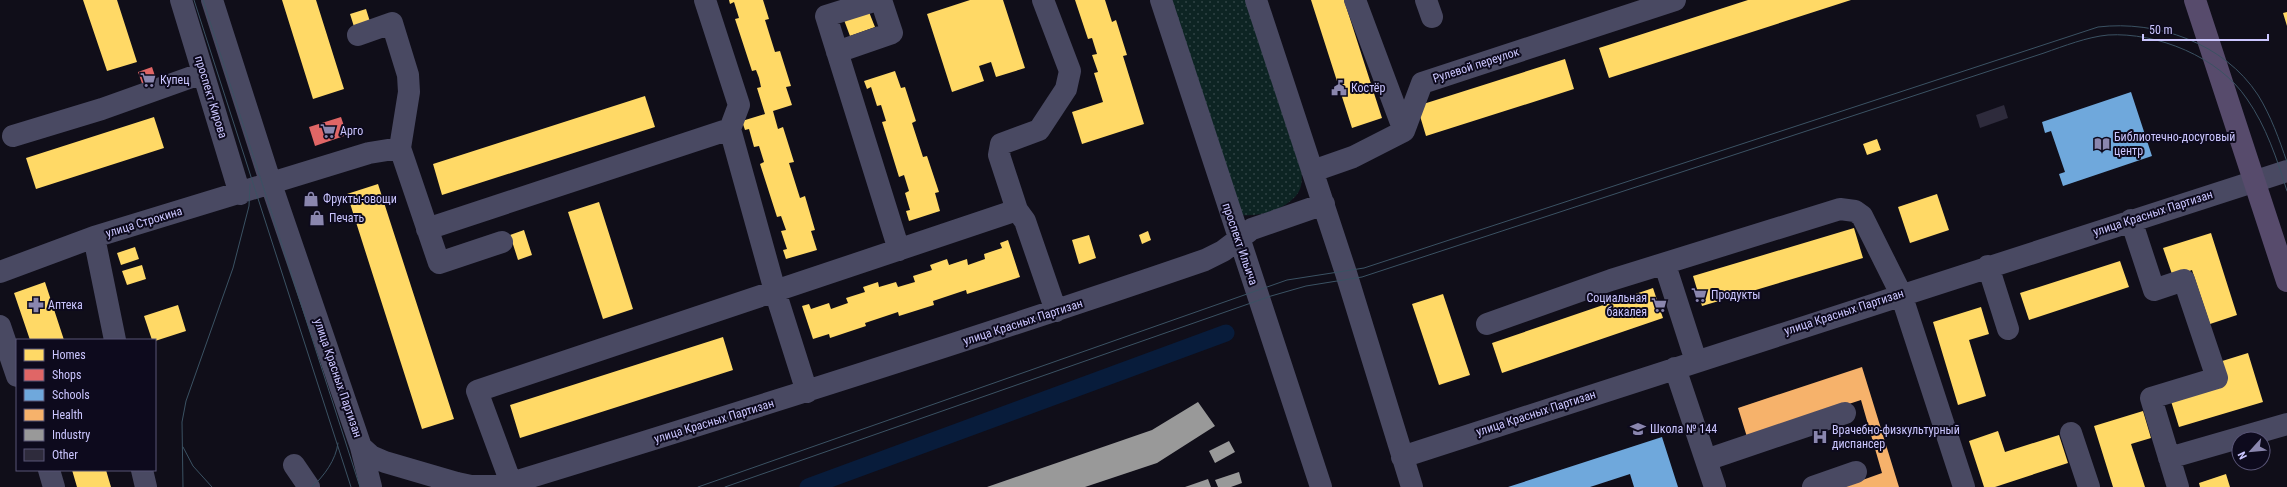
<svg xmlns="http://www.w3.org/2000/svg" width="2287" height="487" font-family="'Roboto Condensed',sans-serif">
<defs>
<pattern id="park-dots" width="8" height="8" patternUnits="userSpaceOnUse"><rect width="8" height="8" fill="#0d2423"/><path d="M2 2h.1M6 6h.1" fill="none" stroke="#2f4244" stroke-width="1.8" stroke-linecap="round"/></pattern>
</defs>
<rect width="100%" height="100%" fill="#100e19"/>
<!-- park -->
<path fill="url(#park-dots)" d="M1171,0H1249L1301,166C1302,175 1303,185 1298,193C1287,209 1260,217 1242,215Z"/>
<!-- homes -->
<path fill="#ffd966" d="M83,0H117L137,62L107,71Z
M282,0H316L344,89L313,99Z
M729,0H763L769,19L765,20L775,52L780,51L791,86L786,87L792,105L773,111L778,129L783,127L794,162L789,163L800,198L805,196L815,230L811,231L817,250L786,259L783,250L787,249L781,231L786,230L781,216L777,217L760,164L764,162L759,146L754,147L749,129L745,130L742,121L765,114L757,88L761,87L759,78L756,70L752,71L735,19L739,18L734,2L730,4Z
M970,0H1003L1025,68L996,77L991,62L979,66L984,81L952,92L927,14Z
M1075,0H1105L1112,22L1116,20L1127,55L1123,56L1144,124L1082,144L1072,112L1103,102L1094,73L1098,72L1092,55L1097,54L1092,38L1088,39Z
M1311,0H1344L1382,118L1352,128Z
M1748,0H1851L1609,78L1599,48Z
M366,9L372,28L356,33L350,14Z
M869,12L875,27L850,36L844,20Z
M2287,12V26L2283,13Z
M1565,59L1574,89L1426,136L1417,106Z
M895,71L901,88L905,87L916,121L912,123L923,157L927,156L939,192L935,193L940,211L909,221L906,211L910,210L905,193L909,191L904,175L899,177L882,122L886,121L881,105L877,106L871,87L867,89L864,81Z
M645,96L655,127L442,195L433,164Z
M154,117L164,148L36,189L26,158Z
M1877,139L1881,150L1867,155L1863,144Z
M378,184L454,419L422,429L347,194Z
M1937,194L1949,230L1910,243L1898,207Z
M599,202L633,309L603,319L568,212Z
M1854,228L1863,258L1702,306L1693,276Z
M524,230L532,255L518,260L510,235Z
M1148,231L1151,240L1142,244L1139,235Z
M2211,233L2237,315L2210,324L2192,270L2173,277L2163,248Z
M1089,235L1096,258L1079,264L1072,240Z
M1008,240L1020,277L967,294L966,290L933,301L934,305L899,316L898,312L865,323L866,326L830,338L829,334L813,339L802,306L809,304L811,309L829,303L831,309L848,303L846,298L865,292L863,287L878,282L879,287L896,282L898,287L915,282L913,276L932,270L930,265L947,259L949,265L967,259L968,265L985,259L984,254L1002,248L1000,243Z
M135,247L139,259L121,265L117,253Z
M2120,261L2129,287L2029,320L2020,293Z
M142,265L146,279L127,285L122,271Z
M45,282L64,340H30L14,293Z
M1653,288L1663,318L1502,373L1492,343Z
M1443,294L1470,375L1439,385L1412,304Z
M178,305L186,331L155,341L152,340L144,316Z
M1981,307L1989,334L1969,340L1986,396L1958,405L1933,322Z
M723,337L733,370L520,438L510,405Z
M2248,353L2263,402L2179,427L2170,398L2219,362Z
M2143,411L2151,438L2131,444L2145,487H2113L2094,426Z
M1998,431L2005,452L2059,435L2068,463L1995,487H1984L1969,441Z
M72,470H106L111,487H77Z
M2226,474L2230,487H2200L2199,483Z"/>
<!-- shops -->
<path fill="#e06666" d="M152,67L159,88L145,92L138,72Z
M341,117L347,135L315,146L309,127Z"/>
<!-- schools -->
<path fill="#6fa8dc" d="M2131,92L2152,156L2063,186L2059,174L2065,172L2051,131L2045,133L2042,122Z
M1662,437L1678,487H1634L1630,474L1590,487H1508Z"/>
<!-- health -->
<path fill="#f6b26b" d="M1862,367L1899,487H1843L1882,473L1861,400L1747,437L1738,408Z"/>
<!-- industry -->
<path fill="#999" d="M1198,402L1215,426L1157,463L1085,487H987L1152,430Z
M1229,441L1235,452L1215,463L1209,451Z
M1239,472L1242,483L1231,487H1218L1215,480Z
M1208,479L1211,487H1185Z"/>
<g fill="none" stroke-linecap="round" stroke-linejoin="round">
<!-- canal -->
<path stroke="#081c3b" stroke-width="17" d="M808,487L1226,333"/>
</g>
<!-- building -->
<path fill="#2e2b3c" d="M2004,105L2008,118L1980,128L1976,115Z"/>
<g fill="none" stroke-linecap="round" stroke-linejoin="round">
<!-- minor -->
<path stroke="#494962" stroke-width="22" d="M181,0L240,194
M212,0L271,184L361,447L371,456L385,462L457,483L471,486H498L511,483C743,412 975,339 1205,260L1223,251L1252,229L1324,204
M705,0L739,105L730,129L775,291L807,392
M877,0L826,16L899,250
M1161,0L1321,487
M1256,0L1346,273L1412,487
M1355,0L1404,131
M1426,0L1432,17
M358,35L392,23L408,75L409,92L400,148
M837,52L892,33L881,0
M13,136L102,109L203,73
M1313,171L1353,157L1404,131L1422,83L1675,0
M1017,210L999,155L1001,144L1039,130L1066,89L1070,71L1043,0
M2131,220L2154,290L2184,280L2217,378L2151,398L2178,487
M427,229L730,129
M1665,265L1696,361
M1988,266L2008,329
M0,272L94,237
M1487,324L1611,280L1840,209L1855,211L1862,216L1901,294L1964,487
M0,326L17,376
M115,340L94,237L369,153L400,148L439,263L502,242
M1675,368L1715,487
M2071,433L2089,487
M361,447L371,487
M1402,457L2287,171
M2169,458L2287,424
M1706,460L1845,413
M294,465L309,487
M49,470L54,487
M142,470L146,487
M511,483L477,391L1017,210L1025,221L1056,311
M1813,487L1856,472"/>
<!-- major -->
<path stroke="#574b6c" stroke-width="22" d="M2195,0L2287,281"/>
<!-- tram -->
<path stroke="#3b5263" stroke-width="1" d="M194,0L351,487
M203,0L360,487
M183,447L193,466L212,487
M183,487L182,422L186,401L233,268L249,206L250,184
M312,487C324,476 336,460 338,443
M698,487L1287,280L1364,268L2098,27C2157,20 2224,43 2258,95C2271,116 2279,139 2287,162
M725,487L1271,296L1306,286L1362,277L2044,53C2064,46 2087,37 2108,35C2157,32 2219,57 2247,99C2266,126 2277,159 2287,191"/>
</g>
<!-- icons -->
<defs>
<symbol id="supermarket-bare" viewBox="-9 -9 18 18"><path d="M-6-5.5h2.5l.6 2H6L4.5 2H-2.5L-4.4-4H-6ZM-1.5 3.2a1.3 1.3 0 1 0 .1 0ZM3 3.2a1.3 1.3 0 1 0 .1 0Z" fill="#8a86ae" stroke="#0d0a1d" stroke-width="2.5" paint-order="stroke"/></symbol>
<symbol id="civic-bare" viewBox="-9 -9 18 18"><path d="M-.6-6.5H3V-4.5H.6V-3L4-1V1h2V6H-6V1h2V-1L-.6-3ZM-1.2 2.5V6h2.4V2.5Z" fill="#8a86ae" stroke="#0d0a1d" stroke-width="2.5" paint-order="stroke"/></symbol>
<symbol id="library-bare" viewBox="-9 -9 18 18"><path d="M-6-4Q-3-5.5-.7-3.5V5Q-3 3-6 4ZM6-4Q3-5.5 .7-3.5V5Q3 3 6 4Z" fill="#8a86ae" stroke="#0d0a1d" stroke-width="2.5" paint-order="stroke"/></symbol>
<symbol id="shop-bare" viewBox="-9 -9 18 18"><path d="M-5-2.5h2.3a2.7 3.5 0 0 1 5.4 0H5L5.5 6h-11ZM-1.5-2.5h3a1.5 2.3 0 0 0-3 0Z" fill="#8a86ae" stroke="#0d0a1d" stroke-width="2.5" paint-order="stroke"/></symbol>
<symbol id="pharmacy-bare" viewBox="-9 -9 18 18"><path d="M-2-6h4v4h4v4h-4v4h-4v-4h-4v-4h4Z" fill="#8a86ae" stroke="#0d0a1d" stroke-width="2.5" paint-order="stroke"/></symbol>
<symbol id="school-bare" viewBox="-9 -9 18 18"><path d="M0-5L7-2L0 1L-7-2ZM-4 1L0 2.5L4 1V4Q0 6-4 4Z" fill="#8a86ae" stroke="#0d0a1d" stroke-width="2.5" paint-order="stroke"/></symbol>
<symbol id="hospital-bare" viewBox="-9 -9 18 18"><path d="M-5-5h3v3.5h4V-5h3V5h-3V1.5h-4V5h-3Z" fill="#8a86ae" stroke="#0d0a1d" stroke-width="2.5" paint-order="stroke"/></symbol>
</defs>
<g fill-rule="evenodd">
<use href="#supermarket-bare" x="137" y="69" width="22" height="22"/>
<use href="#civic-bare" x="1328" y="77" width="22" height="22"/>
<use href="#supermarket-bare" x="317" y="120" width="22" height="22"/>
<use href="#library-bare" x="2091" y="133" width="22" height="22"/>
<use href="#shop-bare" x="300" y="188" width="22" height="22"/>
<use href="#shop-bare" x="306" y="207" width="22" height="22"/>
<use href="#supermarket-bare" x="1688" y="284" width="22" height="22"/>
<use href="#pharmacy-bare" x="25" y="294" width="22" height="22"/>
<use href="#supermarket-bare" x="1648" y="294" width="22" height="22"/>
<use href="#school-bare" x="1627" y="418" width="22" height="22"/>
<use href="#hospital-bare" x="1809" y="426" width="22" height="22"/>
</g>
<g text-anchor="middle" dominant-baseline="central" stroke-width="4" stroke-linejoin="round" paint-order="stroke">
<!-- street labels -->
<g font-size="12" fill="#cbc6ff" stroke="#0d0a1d">
<text transform="translate(1476 65) rotate(-18)">Рулевой переулок</text>
<text transform="translate(211 97) rotate(73)">проспект Кирова</text>
<text transform="translate(2153 213) rotate(-18)">улица Красных Партизан</text>
<text transform="translate(144 222) rotate(-17)">улица Строкина</text>
<text transform="translate(1240 244) rotate(71)">проспект Ильича</text>
<text transform="translate(1844 312) rotate(-18)">улица Красных Партизан</text>
<text transform="translate(1023 322) rotate(-18)">улица Красных Партизан</text>
<text transform="translate(338 378) rotate(71)">улица Красных Партизан</text>
<text transform="translate(1536 413) rotate(-18)">улица Красных Партизан</text>
<text transform="translate(714 421) rotate(-17)">улица Красных Партизан</text>
</g>
<!-- poi labels -->
<g font-size="12" fill="#cbc6ff" stroke="#0d0a1d" text-anchor="start">
<text x="160" y="80">Купец</text>
<text x="1351" y="88">Костёр</text>
<text x="340" y="131">Арго</text>
<text x="2114" y="137">Библиотечно-досуговый<tspan x="2114" dy="14">центр</tspan></text>
<text x="323" y="199">Фрукты-овощи</text>
<text x="329" y="218">Печать</text>
<text x="1711" y="295">Продукты</text>
<text x="1647" y="298" text-anchor="end">Социальная<tspan x="1647" dy="14">бакалея</tspan></text>
<text x="48" y="305">Аптека</text>
<text x="1650" y="429">Школа № 144</text>
<text x="1832" y="430">Врачебно-физкультурный<tspan x="1832" dy="14">диспансер</tspan></text>
</g>
</g>
<!-- legend -->
<rect x="16" y="339" width="140" height="132" fill="#0d0a1d" stroke="#595577"/>
<rect x="24" y="349" width="20" height="12" fill="#ffd966" stroke="#595577"/>
<text x="52" y="359" font-size="12" fill="#cbc6ff">Homes</text>
<rect x="24" y="369" width="20" height="12" fill="#e06666" stroke="#595577"/>
<text x="52" y="379" font-size="12" fill="#cbc6ff">Shops</text>
<rect x="24" y="389" width="20" height="12" fill="#6fa8dc" stroke="#595577"/>
<text x="52" y="399" font-size="12" fill="#cbc6ff">Schools</text>
<rect x="24" y="409" width="20" height="12" fill="#f6b26b" stroke="#595577"/>
<text x="52" y="419" font-size="12" fill="#cbc6ff">Health</text>
<rect x="24" y="429" width="20" height="12" fill="#999999" stroke="#595577"/>
<text x="52" y="439" font-size="12" fill="#cbc6ff">Industry</text>
<rect x="24" y="449" width="20" height="12" fill="#2e2b3c" stroke="#595577"/>
<text x="52" y="459" font-size="12" fill="#cbc6ff">Other</text>
<!-- north arrow -->
<g transform="translate(2251 451) rotate(243)"><circle r="19" fill="#0d0a1d" stroke="#595577"/>
<path d="M0-3L7 15L0 10L-7 15Z" fill="#8a86ae"/>
<text y="-6" font-size="11" font-weight="bold" text-anchor="middle" fill="#cbc6ff">N</text>
</g>
<!-- scale -->
<path d="M2143 34v6h125v-6" fill="none" stroke="#cbc6ff" stroke-width="2"/>
<text x="2149" y="34" font-size="12" fill="#cbc6ff" stroke="#0d0a1d" stroke-width="3" paint-order="stroke">50 m</text>
</svg>
